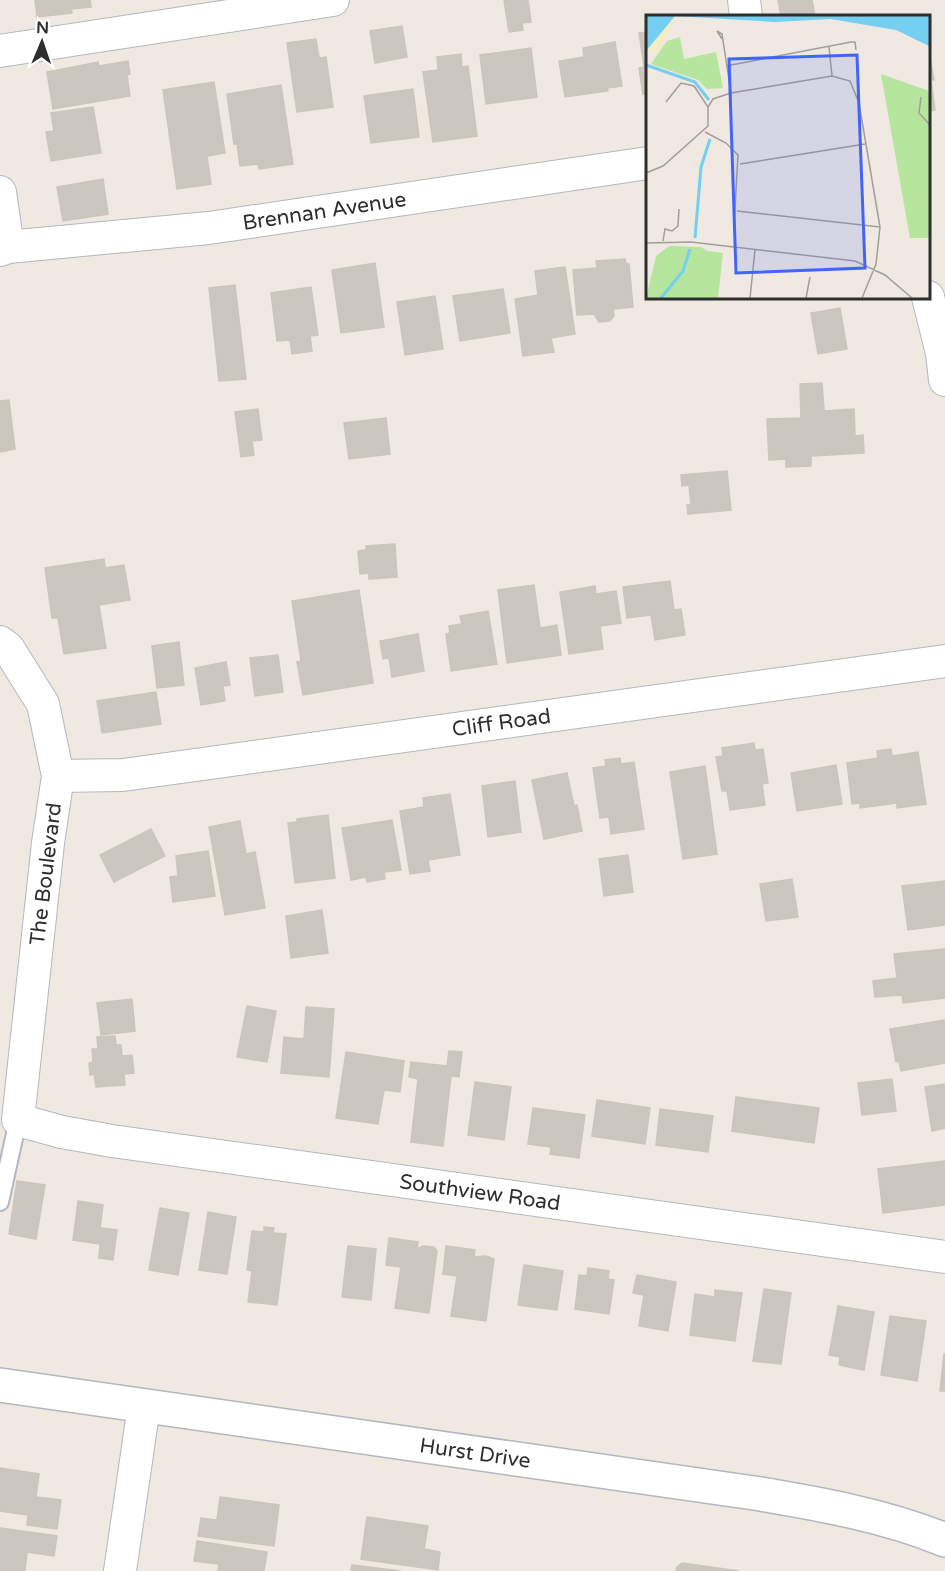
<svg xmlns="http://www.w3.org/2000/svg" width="945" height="1571" font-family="'Varela Round',sans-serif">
<rect width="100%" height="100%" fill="#efe9e1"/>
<!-- building -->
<path fill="#cbc7bf" stroke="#cbc5ba" stroke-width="1.5" d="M35,0H90L91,7L71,9L72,13L37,17Z
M504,0H528L531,22L522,23L523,30L509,32Z
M778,0H812L815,16H781Z
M402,26L407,57L375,63L370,31Z
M648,32V93L643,94L639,68L644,67L639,33Z
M316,39L319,58L326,57L333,107L297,112L287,43Z
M615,42L622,86L607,88L608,91L565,97L559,61L584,57L583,48Z
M531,48L537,97L486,104L480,55Z
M461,54L462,67L468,66L477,136L433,142L423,72L438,70L437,57Z
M930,57L934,80H931L935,110L928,111V58Z
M128,61L130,74L127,75L130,96L53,109L47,72L98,62L99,66Z
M214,82L225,153L207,156L211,184L177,189L163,90Z
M281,85L293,164L259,169L258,164L240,166L237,144H234L227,94Z
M413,89L419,137L371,143L364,96Z
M93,107L101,153L51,161L46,132L54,131L51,113Z
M103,179L108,214L63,221L57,187Z
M625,259L626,264H629L633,307L613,309L614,316L610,321L599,322L594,314L577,315L573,270L597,268L596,261Z
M375,263L384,327L341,333L332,270Z
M565,267L575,334L551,338L554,352L523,356L515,299L538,295L535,271Z
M235,285L246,379L219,381L209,288Z
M311,287L318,335L310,336L312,351L292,354L290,340L277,341L271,293Z
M503,289L510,333L460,341L453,296Z
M435,296L443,349L405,355L397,302Z
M840,308L847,349L818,354L811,313Z
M822,383L824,411L854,409L855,436L863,435L864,453L811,456V466L786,467V459L769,460L767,419L801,418L800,384Z
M9,400L15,449L0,452V401Z
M258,409L262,440L252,441L254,455L241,457L235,412Z
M386,418L390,454L349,459L344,423Z
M727,471L731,510L688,514L687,505H691L689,485L682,486L681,475Z
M395,544L397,577L369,579V573L360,574L358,551L366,550V546Z
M104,559L105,568L124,565L130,600L99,605L106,648L64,654L58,618H52L45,568Z
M670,581L674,610L681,609L685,635L655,640L651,615L627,618L623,587Z
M534,585L540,628L557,625L561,655L507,663L498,590Z
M595,586L596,594L616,591L621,623L600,626L603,649L569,654L560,592Z
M359,590L373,683L303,695L297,662L301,661L292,601Z
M488,611L497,664L451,671L446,634L450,633L449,626L462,624L460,616Z
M418,634L424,671L392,677L389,658L383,659L380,641Z
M179,642L184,685L157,688L152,646Z
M278,655L283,692L255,696L250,658Z
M226,662L230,685L223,686L225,701L201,705L195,668Z
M156,692L161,724L102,733L97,701Z
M754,743L755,750L763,749L768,783L762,784L765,805L730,810L727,791H722L716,757L723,756L722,748Z
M891,749L892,756L918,752L926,804L897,808V803L860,808V803L852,804L847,763L878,758L877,751Z
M620,758L621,764L634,762L644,829L611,834L609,817L600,818L593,768L606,766L605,760Z
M836,765L842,804L797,811L791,773Z
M705,766L717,854L683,859L670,772Z
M567,773L574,806L577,805L582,831L544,839L532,780Z
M515,781L521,832L488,837L482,786Z
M450,794L460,855L428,860L430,871L410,874L400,811L424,807L423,798Z
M328,815L335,878L295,883L288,823L297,822V819Z
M392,820L401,870L384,872L385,879L367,882L366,877L351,880L342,828Z
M240,821L246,854L255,852L265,908L225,915L209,827Z
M151,829L165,856L114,882L100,855Z
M208,851L215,896L173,902L170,877L178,876L176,856Z
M628,855L633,892L604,896L599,859Z
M792,879L798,917L766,921L760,884Z
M945,881V925L908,930L902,886Z
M322,910L328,953L291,958L286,916Z
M945,949V998L903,1003L902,995L875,997L873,981L897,978L894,954Z
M132,999L135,1031L101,1035L97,1003Z
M247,1006L276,1011L267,1062L237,1057Z
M306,1007L334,1009L329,1077L281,1073L284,1037L304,1039Z
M945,1020V1063L901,1071L899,1061L896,1062L890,1029Z
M115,1036L116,1045H121L122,1056L132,1055L134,1073L124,1074L125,1085L96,1087L94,1074L90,1075L89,1063L93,1062L92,1049H98L97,1037Z
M449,1051L462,1052L459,1077L451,1076L443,1146L411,1142L418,1079L409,1077L411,1062L447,1066Z
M346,1052L404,1061L400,1092L384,1090L378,1124L336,1118Z
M892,1079L896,1111L862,1115L858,1083Z
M475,1082L511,1087L504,1140L468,1135Z
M945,1084V1128L932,1131L925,1087Z
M736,1097L819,1108L814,1143L732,1131Z
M597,1100L650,1108L645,1144L592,1136Z
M533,1108L585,1115L579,1158L550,1154L551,1147L528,1144Z
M660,1109L713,1116L708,1152L656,1145Z
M945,1161V1205L883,1213L878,1169Z
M17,1181L45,1185L36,1239L9,1234Z
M78,1201L103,1205L100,1228L117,1230L113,1260L99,1258L100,1244L73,1240Z
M160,1208L189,1213L178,1275L149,1270Z
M208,1212L236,1217L227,1274L199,1270Z
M264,1227L274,1228L273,1233L286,1234L277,1305L248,1302L252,1271L247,1270L252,1231L264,1232Z
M389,1238L418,1242L417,1249L423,1246L434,1247L437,1251L429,1313L395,1308L401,1267L386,1265Z
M348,1246L376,1249L371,1300L342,1297Z
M446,1246L475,1250L474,1257L486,1256L494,1259L486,1321L451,1316L457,1276L443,1274Z
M524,1265L563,1271L557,1310L518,1305Z
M588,1268L609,1271L608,1279L614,1280L609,1314L575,1309L579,1275L587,1276Z
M637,1275L676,1282L668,1331L639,1326L644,1295L633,1293Z
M764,1289L791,1293L781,1364L753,1361Z
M715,1290L742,1293L735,1341L690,1335L695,1294L715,1297Z
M838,1306L874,1312L864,1370L839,1365L840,1357L829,1355Z
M890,1316L926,1321L917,1381L881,1375Z
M944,1354H945V1391H940Z
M0,1468L39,1474L36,1497L61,1500L57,1529L27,1525L28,1515L0,1511Z
M220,1497L279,1505L274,1546L198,1536L201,1518L217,1520Z
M367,1517L428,1526L424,1549L440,1552L438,1570L361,1559Z
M0,1528L57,1536L54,1556L27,1552L25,1571H0Z
M197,1541L267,1552L264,1571H218L219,1564L194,1561Z
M682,1563L739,1571H676L677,1567Z
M352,1565L401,1571H351Z"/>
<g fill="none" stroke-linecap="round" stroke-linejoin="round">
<defs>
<path id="lane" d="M0,1202L18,1120"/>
<g id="street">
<path d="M744,0L746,16"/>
<path d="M0,51L333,0"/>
<path d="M0,192L8,247"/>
<path id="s1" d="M0,250L8,247L209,228L648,163"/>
<path d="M928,297L942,353L945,380"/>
<path id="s2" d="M0,642L8,648L43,704L58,776L48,843L18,1120L62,1132L112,1141L945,1257"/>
<path id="s3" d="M58,776L123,775L945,661"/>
<path d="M120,1571L144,1406"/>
</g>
<g id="secondary">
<path id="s4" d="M0,1385L754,1493C819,1504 884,1515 945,1540"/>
</g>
</defs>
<!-- lane casing -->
<use href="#lane" stroke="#b4b7c1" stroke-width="20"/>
<!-- street casing -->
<use href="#street" stroke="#b4b7c1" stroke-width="34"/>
<!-- secondary casing -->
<use href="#secondary" stroke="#b4b7c1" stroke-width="36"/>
<!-- lane -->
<use href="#lane" stroke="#fff" stroke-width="16"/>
<!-- street -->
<use href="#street" stroke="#fff" stroke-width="32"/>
<!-- secondary -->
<use href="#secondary" stroke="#fff" stroke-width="33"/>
</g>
<g text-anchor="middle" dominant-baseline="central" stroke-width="4.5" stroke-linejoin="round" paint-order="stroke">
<!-- street labels -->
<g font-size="21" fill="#2e2e2e" stroke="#fff">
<text stroke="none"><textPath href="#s1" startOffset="327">Brennan Avenue</textPath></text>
<text stroke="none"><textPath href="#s3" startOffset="447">Cliff Road</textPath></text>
<text transform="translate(46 874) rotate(-83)">The Boulevard</text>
<text stroke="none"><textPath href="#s2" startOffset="964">Southview Road</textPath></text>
<text stroke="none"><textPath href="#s4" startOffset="480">Hurst Drive</textPath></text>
</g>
</g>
<!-- overview -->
<g transform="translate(646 15)">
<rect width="284" height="284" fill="#efe9e1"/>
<path d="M34,22L38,44L70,37L77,73L61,74L52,65L5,49L21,26ZM235,59L283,76V223H264ZM23,231L55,232L61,236L77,238L72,283H0L10,241Z" fill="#b6e59e"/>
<path d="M29,5L11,38L0,36L19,9Z" fill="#f3ecc5"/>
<path d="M0,0H283V31L250,15L185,4L129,7L29,1L0,36Z" fill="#75cff0"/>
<path fill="none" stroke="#75cff0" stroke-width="3" d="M0,50L49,67L63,85M49,223L55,152L64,124M15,283L37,256L44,234"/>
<path fill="none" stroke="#a29e99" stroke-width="1.5" d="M76,24L71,16L76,19L85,78M183,32L186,61M80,51L205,27H209L210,35M275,82L273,98L284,110M62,92L67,84L85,78L186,61L204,66L213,88L234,212L230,249L216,283M59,117L80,128L92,140L88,211M94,149L219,129M0,158L17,151L62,111V92L48,71L35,68L20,87M91,196L234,212M17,226L19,214L26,216L32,211L33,194M0,228L45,227L209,246L239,260L266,283M104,283L109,235M160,283L164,262"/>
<path fill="#4264fb" fill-opacity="0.15" stroke="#4264fb" stroke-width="3" d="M211,40L219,253L90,258L83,44Z"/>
<rect width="284" height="284" fill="none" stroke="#2e2e2e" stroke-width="3"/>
</g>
<!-- north arrow -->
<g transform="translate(42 42) rotate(2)" stroke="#ffffff" stroke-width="4.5" paint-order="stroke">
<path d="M0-4.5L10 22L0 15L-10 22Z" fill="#2e2e2e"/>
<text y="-9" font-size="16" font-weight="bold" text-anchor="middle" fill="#2e2e2e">N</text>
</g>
</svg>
